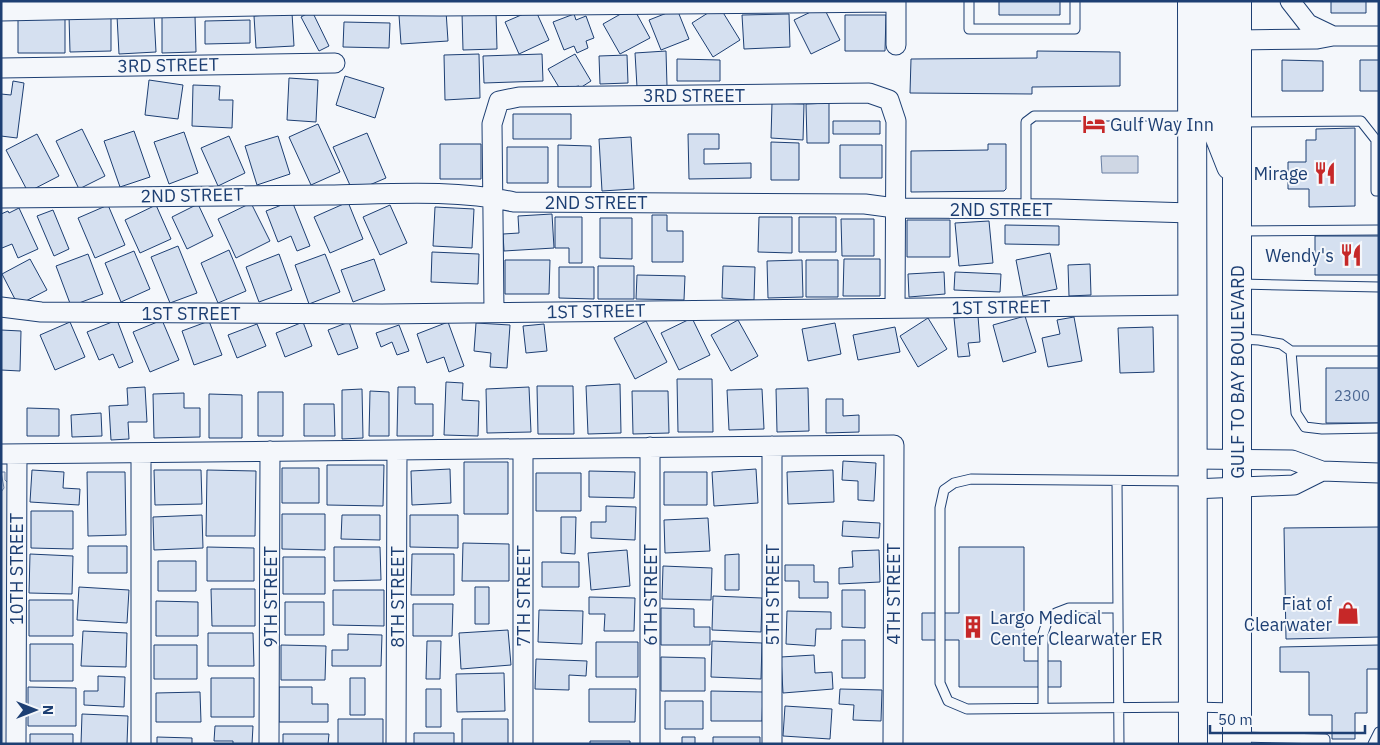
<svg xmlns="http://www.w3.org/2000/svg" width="1380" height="745" font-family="'IBM Plex Sans',sans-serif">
<rect width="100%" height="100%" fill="#f4f7fb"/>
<!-- green -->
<path fill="#e3e9f0" stroke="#687fa3" d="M1,472H5V480L10,485L9,744H1V492L4,488Z"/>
<!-- water -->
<path fill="#cfd7e4" stroke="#687fa3" d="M1101,156H1138V173H1102Z"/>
<!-- building -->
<path fill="#d5e0f0" stroke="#1d3f73" d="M999,1H1060V15H999Z
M1331,1H1366V13H1331Z
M719,6L740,40L713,57L692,23Z
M823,6L840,40L811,54L794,20Z
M633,7L650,38L620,54L603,24Z
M535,9L549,40L519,54L505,22Z
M677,9L689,39L661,50L649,20Z
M312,11L329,46L319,51L301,17Z
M446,11L448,41L401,44L399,15Z
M496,12L497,49L463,50L462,13Z
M292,13L294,46L256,48L254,16Z
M574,14L576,20L586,16L594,38L586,41L588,48L577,53L574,46L564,50L553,22Z
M789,14L790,47L744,49L742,15Z
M154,15L156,52L119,54L117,16Z
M845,15H886L885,51H845Z
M69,16H111V51L70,52Z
M162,16H195L196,52L162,53Z
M18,19H65V53H18Z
M250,20V43L205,44V21Z
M344,22L390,23L389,48L343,47Z
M666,51L667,86L637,87L635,53Z
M1037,51L1120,52V86L1032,87V94L910,93L911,59L1037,58Z
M479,54L480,98L445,100L444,55Z
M542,54L543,81L484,83L483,56Z
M575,54L591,81L580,88L579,86L560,89L548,69Z
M627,55L628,83L600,84L599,56Z
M677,59L720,60V81H677Z
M1282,60L1323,61V91H1282Z
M1360,60H1379V91H1360Z
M345,76L384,88L375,118L336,105Z
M289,78L318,80L316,122L287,120Z
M149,80L183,85L178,119L145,115Z
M13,81L24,83L17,138L1,136V94L11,95Z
M193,85L220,86L219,100H233L232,128L192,126Z
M772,103L804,104L803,140L771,138Z
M829,103V143H807L806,104Z
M513,114H571V139H513Z
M833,121H880V134H833Z
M318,124L340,172L311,185L289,137Z
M1355,128V206L1309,207V189H1288V162H1306V140H1316V129Z
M82,129L105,176L79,189L56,141Z
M134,131L150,177L120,187L104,141Z
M184,132L198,173L169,184L154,142Z
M367,133L386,178L353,192L333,147Z
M37,134L59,176L28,192L6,150Z
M688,134H719V149H704V164L751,163V178L689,179Z
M229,136L245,173L218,186L201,148Z
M278,136L290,174L257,185L245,146Z
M631,137L634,189L602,191L599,139Z
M771,142L799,143V180H771Z
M440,144H481V179H440Z
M988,144H1006V189L1004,191L911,192V151L988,150Z
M558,145L591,146V187H558Z
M840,145H882V178H840Z
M507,147H548V183H507Z
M292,201L310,246L297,251L291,236L278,242L266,211Z
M348,202L363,239L330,253L314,217Z
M251,203L270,241L236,258L218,219Z
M198,204L213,236L187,249L172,217Z
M108,205L125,245L95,258L78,218Z
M156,205L171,239L140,253L125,220Z
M390,205L407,243L380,255L363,217Z
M435,207L474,209L472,248L433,246Z
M19,208L38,249L18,258L12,244L2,248L1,247V214L8,211L9,213Z
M53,210L69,249L54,256L37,216Z
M552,214L554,248L504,251L503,234L519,233L518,216Z
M652,215H667V231H683V262H652Z
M555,217H582V263H569V248H555Z
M759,217H792V253L758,252Z
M799,217H836V252H799Z
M600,218H632V259L600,258Z
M841,219H874V256H842Z
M907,220H950V257H907Z
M989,221L993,263L959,266L955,223Z
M1005,225L1059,226V245L1005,244Z
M1315,236H1379V275H1315Z
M178,246L197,293L170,303L151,257Z
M229,250L246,291L218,303L201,263Z
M134,251L150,289L121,302L105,263Z
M432,252L479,254L478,284L431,282Z
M1050,253L1057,289L1023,296L1016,260Z
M88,254L103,294L71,306L56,266Z
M279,254L292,290L259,302L246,267Z
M325,254L340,292L309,304L295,265Z
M30,259L47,290L18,305L2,274Z
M374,259L385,290L353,302L341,270Z
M844,259H880V296H843Z
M505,260H550L549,294H505Z
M802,260L803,297L768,298L767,261Z
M806,260H838V297H806Z
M1090,264L1091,295L1069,296L1068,265Z
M598,266H634V299H598Z
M723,266L755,267L754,300L722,298Z
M559,267H594V299L559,298Z
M944,272L945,294L909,297L908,274Z
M955,272L1001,274L1000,292L954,290Z
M637,275L685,276L684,300L636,299Z
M978,316L980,342L968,343L970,356L958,357L954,318Z
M1025,316L1036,352L1003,362L993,325Z
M1074,317L1082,361L1048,367L1042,338L1060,334L1057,320Z
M692,318L710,355L679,370L661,333Z
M928,318L947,349L918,367L900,336Z
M117,320L133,362L119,368L113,354L99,360L87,332Z
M162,320L179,360L150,372L133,332Z
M738,320L758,356L731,371L711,335Z
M209,321L222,355L194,365L182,331Z
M646,321L667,362L635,379L614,338Z
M70,322L85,357L55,370L40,335Z
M303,322L312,346L285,357L276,333Z
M349,322L358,348L338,355L328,330Z
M448,322L464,366L449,372L444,357L427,363L417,334Z
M476,323L510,325L507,368L490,367L491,353L474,351Z
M835,323L841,354L808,361L802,329Z
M257,324L266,346L237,358L228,335Z
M544,324L547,351L526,353L523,326Z
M399,325L409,351L397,355L392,342L381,347L376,333Z
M895,327L900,352L858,360L853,335Z
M1153,327L1154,372L1120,373L1118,328Z
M1,330L21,331L20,371L1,370Z
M1326,368H1379V423H1326Z
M677,379H712L713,432H678Z
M446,382L463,383L462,400L479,401L478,436L444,435Z
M620,384L621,433L588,434L586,386Z
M537,386H573L574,434H538Z
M145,387L147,422H128L129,439L111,440L109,406L128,405L127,388Z
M398,387H415V404H433V436H397Z
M529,387L531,432L487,433L486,389Z
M808,388L809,431L777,432L776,389Z
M362,389L363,438L342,439V390Z
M762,389L764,429L729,430L727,390Z
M370,391L389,392V436H369Z
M632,391H668L669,433L633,434Z
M258,392H283V436H258Z
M184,393V408H200V437L154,438L153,394Z
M209,394L242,395V438H209Z
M826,399H843V416L859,415V432L826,433Z
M304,404H334L335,436H304Z
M27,408L59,409V436H27Z
M101,413L102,436L72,437L71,415Z
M843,461L876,463L874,501L858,500V481L842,480Z
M464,462H508V514H464Z
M327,465H384L383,506L327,505Z
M282,468H319V503H282Z
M450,469L451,503L412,505L411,471Z
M756,469L758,503L714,506L712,472Z
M32,470L64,472L63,488L80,489L79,505L30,502Z
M154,470H201L202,504L155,505Z
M207,470L256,471L255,536H206Z
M833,470L834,502L788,504L787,472Z
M589,471L635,472L634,498L589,497Z
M87,472H125L126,535L88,536Z
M664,472H707V505H664Z
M536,473H581V511H536Z
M606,506L636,507L635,540L591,538V522H606Z
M31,511H73V549L31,548Z
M282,514H325V550L282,549Z
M202,515L203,548L154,550L153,517Z
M342,515H380V540L341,539Z
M410,515H458V548L410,547Z
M561,517H576L575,554L561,553Z
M708,518L710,551L665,553L664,520Z
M843,521L880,523L879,538L842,536Z
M1379,527V637L1286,639L1284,528Z
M463,543L509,544V581H462Z
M88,546H127V573H88Z
M207,547L254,548V581H207Z
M334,547H380L381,580L334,581Z
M959,547H1024V661H1061V687H959V640H922V613H959Z
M627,550L630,586L591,590L588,553Z
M879,550L880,582L839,584V568L853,567L852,551Z
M30,554L73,556L72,594L29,593Z
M412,554H454V595H411Z
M739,554V590H725V555Z
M283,557H325V594H283Z
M158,561H196V591H158Z
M542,562H579V587H542Z
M785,565H814V582H828V598H799V581H785Z
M663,566L712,568L711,600L662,599Z
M79,587L129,590L127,623L77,620Z
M475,587H489V624H475Z
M211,589H255V626H212Z
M333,590H384V626L333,625Z
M842,590H865V628L842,627Z
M713,596L762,598L761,632L712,630Z
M589,597L635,598L634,631H604L605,614H589Z
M29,600H73V636H29Z
M156,601L198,602V636H156Z
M285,602H324V635H285Z
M413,604H453L452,636H413Z
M661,608L694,609V627H710V645H661Z
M539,610L583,611L582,644L538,642Z
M787,611L831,612V629H816L815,646L786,644Z
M508,630L511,665L461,669L459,633Z
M83,631L127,633L126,667L81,666Z
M208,633H253L254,666H208Z
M348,634L382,635L381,666H332V650H348Z
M842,640H865V678H842Z
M427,641H441L440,679H426Z
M712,641L762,643L761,679L711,677Z
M596,642H638V677H596Z
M30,644H73V681H30Z
M154,645H197V679H154Z
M281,645L326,646L325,680H281Z
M1379,645V669H1367V713H1355V739H1332V715H1309V672H1280V647Z
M814,655L815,673L832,672L833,689L783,693L781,657Z
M661,657L705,658V691H661Z
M536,659L587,661L586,676L569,675V690L535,689Z
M504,673L505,711L457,712L456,674Z
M98,676L125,677L124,707L84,705V691H98Z
M211,678H254V717H211Z
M350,678H365V715H350Z
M28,687L76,688V726H28Z
M279,687H312V704H328V722H279Z
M426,689H441V727H426Z
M589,689H636L635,722H589Z
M840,689L882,690L881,721L853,720L854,705L839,704Z
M711,691L763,692L762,721H711Z
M200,692L201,722H156V693Z
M665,701H703V729H665Z
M785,706L832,709L830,739L783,736Z
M82,714L128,716L127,744H81Z
M338,719H383V744H338Z
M462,719H508V744H462Z
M215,726H253L252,744H233V741H214Z
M414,733H454V744H414Z
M30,734H73V744H30Z
M283,734H329L328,744H283Z
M157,737L192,738V744H157Z
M682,737H695V744H682Z
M713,737H760V744H713Z
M590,741H630V744H590Z"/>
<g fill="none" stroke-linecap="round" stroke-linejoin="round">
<defs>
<path id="lane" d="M969,1V29H1075V1
M1241,122L1361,121L1376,140V191H1379
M1026,209V122L1034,116H1190
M1239,231L1379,230
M1240,284L1379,287
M1240,339L1259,340L1281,344L1291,351H1379
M1291,351L1296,413L1305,427L1322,429L1379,428
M1117,481L1119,744
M1190,481L971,479L954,483L944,490L940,508V683L948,701L967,709L1193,707L1234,708
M1043,708V634L1047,622L1056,613L1069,608H1117
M1240,737L1325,739V744
M1373,744L1379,732"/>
<path id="street" d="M896,1V45
M1290,1L1308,24L1333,36
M1,11L312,5L440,6L896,2
M1236,40L1317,39L1333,36H1379
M1,68L335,63
M1,198C110,196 219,195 328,195C390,194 454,189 514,202L865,204L895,208L1058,209L1191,213
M1,307L41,312L382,314L1191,305
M494,311L492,124L499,101L519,97L869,93L889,100L896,121L895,308
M650,447V744
M523,449V744
M1,454L894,445L893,744
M1192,459L1292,460L1322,471L1379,473
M1192,489L1294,485L1322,471
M16,744L17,454
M141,744V453
M269,744L270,451
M396,744L397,450
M772,744V446"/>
<path id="primary" d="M1192,1L1193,744
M1216,1V128L1231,166
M1237,1V744"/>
</defs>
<!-- lane casing -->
<use href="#lane" stroke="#1d3f73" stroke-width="11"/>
<!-- street casing -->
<use href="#street" stroke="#1d3f73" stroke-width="21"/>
<!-- primary casing -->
<use href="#primary" stroke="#1d3f73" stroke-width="30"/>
<!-- lane -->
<use href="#lane" stroke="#f4f7fb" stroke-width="9"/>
<!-- street -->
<use href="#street" stroke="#f4f7fb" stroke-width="19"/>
<!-- primary -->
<use href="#primary" stroke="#f4f7fb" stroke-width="28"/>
</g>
<!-- icons -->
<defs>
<symbol id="hotel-bare" viewBox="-9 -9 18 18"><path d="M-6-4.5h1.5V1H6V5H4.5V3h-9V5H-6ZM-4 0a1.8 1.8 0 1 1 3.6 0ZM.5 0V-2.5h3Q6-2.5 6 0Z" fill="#c62828" stroke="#f4f7fb" stroke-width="2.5" paint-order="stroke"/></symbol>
<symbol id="restaurant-bare" viewBox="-9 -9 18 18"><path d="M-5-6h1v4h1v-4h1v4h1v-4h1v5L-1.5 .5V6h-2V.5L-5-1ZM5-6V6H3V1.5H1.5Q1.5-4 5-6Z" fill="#c62828" stroke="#f4f7fb" stroke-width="2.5" paint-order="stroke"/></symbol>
<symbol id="shop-bare" viewBox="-9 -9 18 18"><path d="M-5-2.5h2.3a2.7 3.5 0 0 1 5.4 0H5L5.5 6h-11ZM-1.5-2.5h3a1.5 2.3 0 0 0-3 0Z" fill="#c62828" stroke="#f4f7fb" stroke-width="2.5" paint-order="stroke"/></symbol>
<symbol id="building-bare" viewBox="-9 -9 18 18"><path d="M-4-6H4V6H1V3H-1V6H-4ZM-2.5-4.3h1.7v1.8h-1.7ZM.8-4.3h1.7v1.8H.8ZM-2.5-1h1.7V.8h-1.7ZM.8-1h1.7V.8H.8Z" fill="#c62828" stroke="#f4f7fb" stroke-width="2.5" paint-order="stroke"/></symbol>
</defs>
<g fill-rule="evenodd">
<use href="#hotel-bare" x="1078" y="108" width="32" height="32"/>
<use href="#restaurant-bare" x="1309" y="157" width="32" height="32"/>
<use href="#restaurant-bare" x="1335" y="239" width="32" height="32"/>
<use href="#shop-bare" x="1332" y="597" width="32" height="32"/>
<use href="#building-bare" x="957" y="611" width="32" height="32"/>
</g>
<g text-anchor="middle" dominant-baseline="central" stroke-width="4" stroke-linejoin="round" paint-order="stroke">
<!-- number labels -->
<g font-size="15" fill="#4b6792">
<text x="1352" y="395">2300</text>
</g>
<!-- street labels -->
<g font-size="18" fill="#1d3f73" stroke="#f4f7fb">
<text transform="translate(168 65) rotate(-1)">3RD STREET</text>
<text x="694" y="95">3RD STREET</text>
<text transform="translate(192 195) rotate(-1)">2ND STREET</text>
<text x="596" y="202">2ND STREET</text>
<text x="1001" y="209">2ND STREET</text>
<text transform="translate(1001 307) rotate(-1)">1ST STREET</text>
<text transform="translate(596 311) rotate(-1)">1ST STREET</text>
<text x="191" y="313">1ST STREET</text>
<text transform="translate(1237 372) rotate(-90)">GULF TO BAY BOULEVARD</text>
<text transform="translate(16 569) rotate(-90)">10TH STREET</text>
<text transform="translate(893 594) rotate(-90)">4TH STREET</text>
<text transform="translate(650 595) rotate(-90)">6TH STREET</text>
<text transform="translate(772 595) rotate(-90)">5TH STREET</text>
<text transform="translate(523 596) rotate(-90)">7TH STREET</text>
<text transform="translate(270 597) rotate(-90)">9TH STREET</text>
<text transform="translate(397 597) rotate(-90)">8TH STREET</text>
</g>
<!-- poi labels -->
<g font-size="18" fill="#1d3f73" stroke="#f4f7fb" text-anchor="end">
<text x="1110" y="124" text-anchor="start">Gulf Way Inn</text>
<text x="1308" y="173">Mirage</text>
<text x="1334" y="255">Wendy's</text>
<text x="1332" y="603">Fiat of<tspan x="1332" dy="21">Clearwater</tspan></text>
<text x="990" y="617" text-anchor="start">Largo Medical<tspan x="990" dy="21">Center Clearwater ER</tspan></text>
</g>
</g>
<!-- border -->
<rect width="1380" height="745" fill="none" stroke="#1d3f73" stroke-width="5"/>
<!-- north arrow -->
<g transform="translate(35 710) rotate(90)" stroke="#f4f7fb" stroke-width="4" paint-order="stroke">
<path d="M0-4L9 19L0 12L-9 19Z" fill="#1d3f73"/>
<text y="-8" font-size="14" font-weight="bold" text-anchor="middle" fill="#1d3f73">N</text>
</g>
<!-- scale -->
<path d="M1210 725v8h155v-8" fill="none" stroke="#1d3f73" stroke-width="2.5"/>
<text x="1218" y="725" font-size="15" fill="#1d3f73" stroke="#f4f7fb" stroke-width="4" paint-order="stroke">50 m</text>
</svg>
